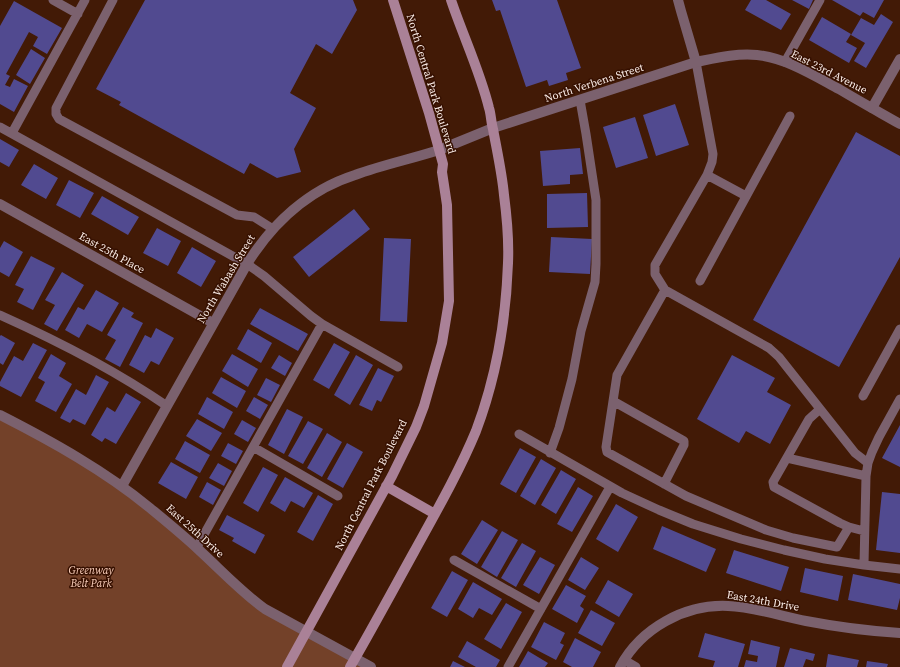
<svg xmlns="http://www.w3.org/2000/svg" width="900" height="667" font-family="'Source Serif 4',serif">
<rect width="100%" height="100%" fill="#421a06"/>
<!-- green -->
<path fill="#734129" d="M0,415L122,486L250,598L371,667H0Z"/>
<!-- building -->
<path fill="#514a90" d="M145,0H353L357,10L332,54L316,44L290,93L316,108L294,149L301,172L277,178L250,163L244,174L119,105L121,102L96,89Z
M492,0H557L581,68L566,73L568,80L549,86L547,80L526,87L500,10L496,11Z
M751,0H766L791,14L781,30L745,10Z
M792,0H813L809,9Z
M832,0H884L874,18L863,12L860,16Z
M14,1L62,28L47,54L33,46L38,37L29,32L6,74L10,76L5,85L10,87L14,79L28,86L14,112L0,104V26Z
M881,14L893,22L866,68L854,61L865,43L851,35L861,18L874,25Z
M822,17L851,34L846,42L857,48L849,63L809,40Z
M31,49L45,58L30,84L16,75Z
M675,104L689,145L656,156L643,115Z
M635,117L648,158L616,168L603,127Z
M856,132L900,156V257L839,367L753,320Z
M0,139L19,150L9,167L0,162Z
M580,148L583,174L570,175V184L543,186L540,151Z
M34,164L58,178L46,199L21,185Z
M69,180L94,193L80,218L56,205Z
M587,193L588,227L547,228V194Z
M102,196L139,217L128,235L91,214Z
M354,209L370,229L309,277L293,257Z
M157,228L181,241L168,266L143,253Z
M551,237L592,239L590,274L549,272Z
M384,238L411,239L407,322L380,321Z
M4,241L23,252L9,277L0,272V248Z
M192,247L216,261L201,287L177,273Z
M31,256L55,268L33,310L17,302L24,289L15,285Z
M62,272L84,285L57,331L44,324L55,305L45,300Z
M96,290L119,303L102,332L87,324L79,338L65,330L78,307L84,310Z
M123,307L134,313L131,317L143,323L120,367L105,359L116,340L107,335Z
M260,308L308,334L298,351L250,324Z
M156,328L174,338L159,365L151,361L144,373L129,365L145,335L151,338Z
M248,329L272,343L261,363L237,349Z
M1,335L15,343L3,365L0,363V336Z
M33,343L47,350L21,397L0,386V382L14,356L23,361Z
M334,343L350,352L329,389L313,380Z
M51,354L66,363L59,376L72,384L56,412L35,401L45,382L38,378Z
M232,354L258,369L248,387L222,371Z
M279,355L292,363L285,376L271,368Z
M356,355L373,365L350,405L334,395Z
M732,355L775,378L767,392L791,405L770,444L746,431L739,443L697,419Z
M378,368L394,376L381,402L377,400L372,411L359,405Z
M96,375L109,382L85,425L73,419L70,423L60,418L76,389L86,395Z
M221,377L246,391L237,408L212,393Z
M266,378L280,385L271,402L257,395Z
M126,393L141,402L116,444L105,438L102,442L91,435L107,407L115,412Z
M207,397L233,412L224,429L198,414Z
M254,397L268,405L260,419L246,411Z
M287,409L303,417L284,454L268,445Z
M197,419L222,433L211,451L186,436Z
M242,420L256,428L248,442L234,434Z
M308,421L323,429L303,464L288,456Z
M900,425V467L882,458Z
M327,433L342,442L322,477L307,468Z
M185,441L210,455L200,473L175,459Z
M228,443L243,451L236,464L221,456Z
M347,443L363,452L343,488L327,479Z
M520,448L536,457L516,493L500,484Z
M541,459L556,468L535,505L520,496Z
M171,462L198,477L186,499L158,483Z
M218,463L232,471L224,486L209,478Z
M263,467L278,475L258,512L243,503Z
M561,470L576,479L556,514L541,505Z
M285,477L313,493L304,508L291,501L285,512L270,503Z
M207,482L221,490L213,505L199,497Z
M578,487L593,496L572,532L557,524Z
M882,492L900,494V553L876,550Z
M318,495L333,504L313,541L297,532Z
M616,504L638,517L618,552L596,539Z
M227,515L265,535L255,554L232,541L234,538L219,530Z
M482,520L498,530L477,564L461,554Z
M662,526L716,549L706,572L653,549Z
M502,531L518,540L497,577L481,567Z
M522,543L536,551L516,587L501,578Z
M734,550L789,567L781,591L726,573Z
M540,557L555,565L539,594L523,585Z
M581,557L599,568L585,590L568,580Z
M805,568L843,576L838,601L800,592Z
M452,571L468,580L447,617L431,608Z
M853,574L900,584V598L897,610L848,600Z
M608,580L633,594L619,617L595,603Z
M473,582L502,599L492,615L479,608L473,618L458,609Z
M566,585L586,596L580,606L584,609L577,623L552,609Z
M506,603L522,612L501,649L484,639Z
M591,610L615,623L602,646L578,633Z
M544,622L565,633L560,643L564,645L556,660L531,647Z
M705,633L745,644L738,667H713L715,661L698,657Z
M575,638L601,652L593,667H572L563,662Z
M751,640L780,647L776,667H744L746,660L757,662L758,656L748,654Z
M467,641L500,660L496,667H476L458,657Z
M790,648L815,654L813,661L806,659L803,667H784Z
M528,651L548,663L545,667H519Z
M828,654L859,660L857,667H826Z
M453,661L465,667H450Z
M867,661L888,664L887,667H866Z"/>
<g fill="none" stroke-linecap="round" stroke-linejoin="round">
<!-- service -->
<path stroke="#7b616e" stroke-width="9" d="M53,0L78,14
M113,0L56,108V114L59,119L237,215L254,217L273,229
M785,62L820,0
M0,127L247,264L264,276L311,316L322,324L398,367
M12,133L85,0
M707,175L746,196
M700,281L790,116
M665,290L655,274V265L707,175L712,162L713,154L696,62
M0,315C58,341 115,370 167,406
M863,396L900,329
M613,401L684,441V445L664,484
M820,409L809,419L773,482L774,487L840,523L849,527L864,531
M519,434L622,493L659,510L693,524L741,539L784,550L825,559L864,565L900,569
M253,447L338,496
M550,453L559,428L572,379L581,331L595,282L596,264V200L586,134L580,100
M787,458L866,476
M849,527L837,547L793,538L766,530L686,496L607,452L606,447L617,375L665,290L769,348L779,357L855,453L868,463
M197,547L322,324
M454,560L541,609
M864,565L866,476L868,463L872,452L879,437L900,399
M624,660L636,667
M508,667L610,487"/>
<!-- minor -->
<path stroke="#7b616e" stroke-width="10" d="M678,0L681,11L696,62
M872,108L900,59
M0,204L213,323
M122,486L247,264C272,224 308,190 355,175C382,165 411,159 439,150
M620,667C641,628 685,604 728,606C754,607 781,616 806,621C837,627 869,631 900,633"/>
<!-- tertiary -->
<path stroke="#7b616e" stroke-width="10" d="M439,150L493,128L696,62C716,58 736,53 757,55C786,58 813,75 839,89C859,101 879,112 900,124
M0,415C53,442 105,471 150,508C167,522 183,535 199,550C221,570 240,591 265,609L371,667"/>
<!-- secondary -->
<path stroke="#aa8197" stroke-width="10" d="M386,486L435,514
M287,667L392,476L416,427L424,406L442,343L449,301L447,205L442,172L443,164L429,113L393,0
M350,667C372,629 393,590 414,552C436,512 459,472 476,431C496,378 506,320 508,263C509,241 507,218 504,195C502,173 497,151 493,129C491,122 491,114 489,108C480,71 463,36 451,0"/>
</g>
<g text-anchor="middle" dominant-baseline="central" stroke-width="3" stroke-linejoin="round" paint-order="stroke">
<!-- street labels -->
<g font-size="11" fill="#faece6" stroke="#361000">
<text transform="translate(829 72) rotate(27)">East 23rd Avenue</text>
<text transform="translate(594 83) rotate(-18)">North Verbena Street</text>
<text transform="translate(431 84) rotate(73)">North Central Park Boulevard</text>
<text transform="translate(112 253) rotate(29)">East 25th Place</text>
<text transform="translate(226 279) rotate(-59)">North Wabash Street</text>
<text transform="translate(371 485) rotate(-63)">North Central Park Boulevard</text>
<text transform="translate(195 531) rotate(42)">East 25th Drive</text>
<text transform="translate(763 601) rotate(10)">East 24th Drive</text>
</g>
<!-- park labels -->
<g font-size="11" font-style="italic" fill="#f9ceba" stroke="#361000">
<text x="91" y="570">Greenway<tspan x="91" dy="13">Belt Park</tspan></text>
</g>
</g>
</svg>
